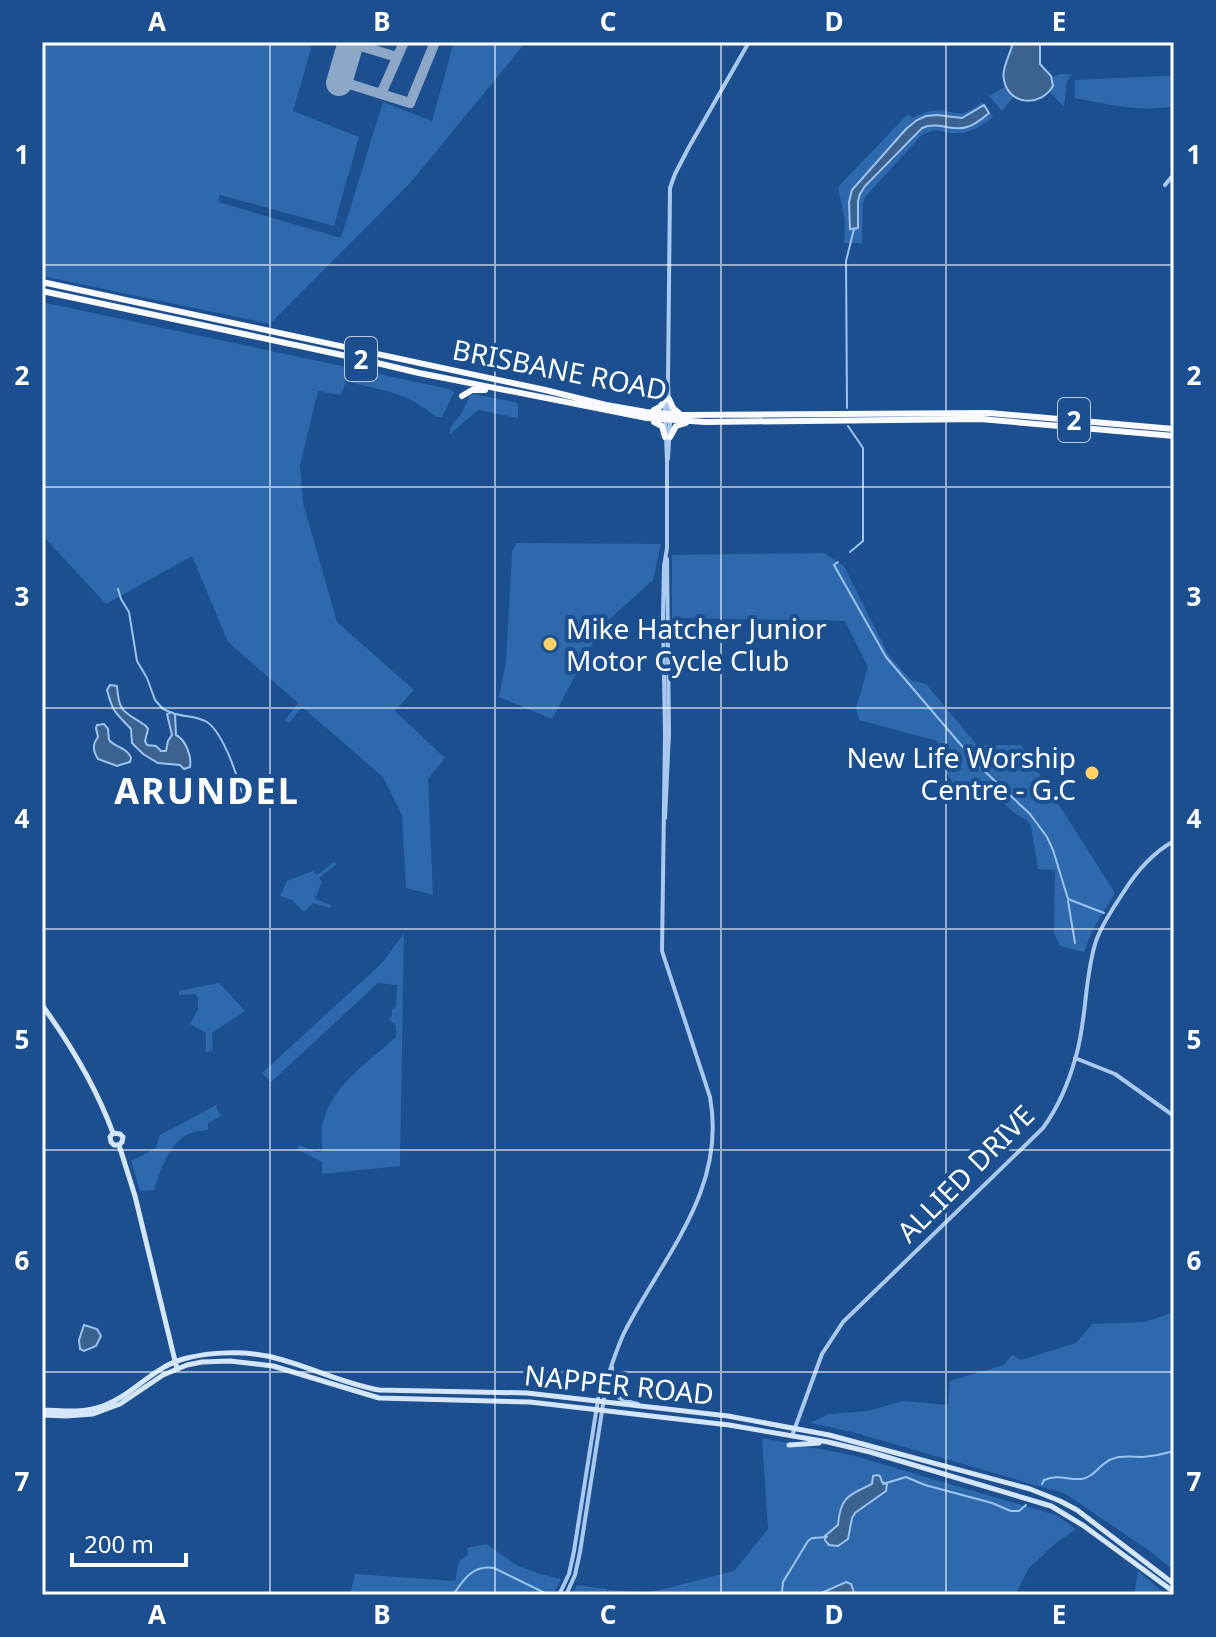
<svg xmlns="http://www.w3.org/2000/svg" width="1216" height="1637" font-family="'Noto Sans',sans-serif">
<rect width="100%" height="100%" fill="#1b4f8f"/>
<!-- green -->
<path fill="#2e69ad" d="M42,42H313L293,111L359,137L334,226L220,195L218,202L341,238L383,102L432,121L454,42H526L411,182L270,324L42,276Z
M1061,74H1072L1067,81L1064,107L1050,92L1053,86L1051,77Z
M1164,76H1174V106C1141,113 1107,104 1075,98V80Z
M1006,86L1014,96L1002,111L989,96Z
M982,102L993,117C982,125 972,133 958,133C942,134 938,125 921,136L865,197L863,204L862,243H844L845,221L838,187L908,114L913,118C919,115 925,112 932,111C957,108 957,123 982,102Z
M42,302L449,389L454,393L442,417H436C404,390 384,392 346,381L341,395L318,391L300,465L303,503L337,622L414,690L395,711L445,758L428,779L433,895L406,888L402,815L383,777L302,707L289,723L285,720L298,703L228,642L192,556L106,604L42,535Z
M474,394L518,403V418L478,410L450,434V428L462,413L470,395Z
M517,543L661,544L653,580L602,626L552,719L499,697L506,662L512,551Z
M824,553L844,566L889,656L911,680L926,684L977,745H1021L1115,893L1092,931L1084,952L1060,946L1054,933L1055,870L1038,869L1031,826C1027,818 1023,819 1016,814C1006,808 1001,798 996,787L966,802L947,774L937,741L859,720L856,708L868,667L845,621L672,618V555Z
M334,862L337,864L319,878L322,882L315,899L331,905L330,908L313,903L304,912L292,900L280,896L287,881L313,871L317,875Z
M404,933L400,1166L322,1174V1162L297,1149L299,1145L316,1152L322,1151C322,1140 321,1128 324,1118C335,1083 370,1061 396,1037V1026L389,1019L392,1016V1010L396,1006L397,985L378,983L271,1082L262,1073L382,963Z
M219,983L245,1011L212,1033L213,1051L206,1052V1033L190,1024L198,1009V997L195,994L179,995V991Z
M218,1104L216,1108L220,1114L223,1115L208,1123V1130C202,1131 194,1131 188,1134C168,1145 161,1169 154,1190L140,1191L131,1161L156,1148L160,1135Z
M1174,1312V1571L1151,1552L1066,1494L856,1433L810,1423L829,1414L868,1411L903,1401L948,1405L950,1381L1004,1365L1012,1355L1021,1360L1076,1343L1092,1324L1145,1322Z
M762,1438L851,1455L1056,1515L1076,1529L1056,1543L1029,1568L1015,1595H607L608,1590L648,1593L734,1571L768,1529Z
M486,1544L516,1565L540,1574L561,1579L553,1595H350L355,1574L455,1581L459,1562L468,1554L467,1548Z
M1138,1571L1167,1595H1134Z
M577,1585L607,1589L606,1595H572Z"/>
<!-- water -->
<path fill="#3c6290" stroke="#9cc4f0" stroke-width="2" d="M1013,42H1040V64L1051,76L1053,86C1041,107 1009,106 1004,80C1001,69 1011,53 1013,42Z
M984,105L989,113C983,118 975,125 967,127C952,132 938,121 922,128L865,186L860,194L858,201V228L850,229L849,202L852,190L906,129L917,120L926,116L937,115L962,118Z
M110,685L117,686C119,715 125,711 146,726L148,729L145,741L147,745L156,746L161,751H166L168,741L172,735L167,714L171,712L175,714L176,735C186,740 192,757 190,767L184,769L180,765L158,763L143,754L132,743L131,729C116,713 113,713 107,690Z
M104,724L108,729L109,740C116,748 127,747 131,758L130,762L117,766L98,759C93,751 92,745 98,737L96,728L97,725Z
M84,1325L97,1329L101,1336L96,1346L84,1351L80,1349L79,1340Z
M877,1475L880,1476L882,1482L887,1484L886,1491L855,1513L852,1518L848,1539L838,1546L829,1545L825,1540V1536L838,1525C840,1498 848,1495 872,1484L873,1476Z
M846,1582L851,1584L855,1595H817Z"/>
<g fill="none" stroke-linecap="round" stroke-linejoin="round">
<!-- stream -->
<path stroke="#9cc4f0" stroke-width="2" d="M847,408L846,261L854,229
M848,426L863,448V541L850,552
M838,562L834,565L886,657L979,766L1030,814L1047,837L1053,850L1068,899L1104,913
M118,589L121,599L129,612L137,661L147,678L155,700L163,709L170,712
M176,714C186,717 197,716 207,722C224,733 240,783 245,803
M1068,901L1075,943
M883,1484L906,1477L925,1485L992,1503L1011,1511H1019L1026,1505
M1042,1484L1044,1480C1059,1474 1067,1480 1081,1479C1094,1478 1100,1463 1112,1459C1122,1455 1133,1457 1143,1457C1153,1456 1164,1454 1174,1451
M453,1595C464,1579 472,1565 494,1568L549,1595
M779,1595L782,1592L783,1582L808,1541L812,1538L827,1537"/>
<!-- taxiway -->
<path stroke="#8da7c7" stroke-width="10" d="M351,43L367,48L371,44
M367,48L397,57
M340,81L381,94L404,42
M381,94L410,103L435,42"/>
<!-- runway -->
<path stroke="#8da7c7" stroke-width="26" d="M339,83L351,42"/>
<!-- tertiary -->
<path stroke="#a9c9ee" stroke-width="4" d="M1165,185L1174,174
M668,459L670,424L668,382L670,188L675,174L689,147L749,42
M665,818L669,734L667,559
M1075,1058L1115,1074L1174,1116
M612,1367C613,1373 609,1381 611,1387C614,1400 628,1401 638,1404
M792,1436L822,1354L843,1322L1043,1128C1059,1106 1069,1082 1076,1056C1087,1019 1084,978 1096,941C1102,924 1113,908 1123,893C1136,872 1152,853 1174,841
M559,1595L569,1574L574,1551L599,1393L606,1382
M566,1595L575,1575L580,1552L607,1379C612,1364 617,1348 624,1333C663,1256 727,1190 710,1097L662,951L665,734L663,615L664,566L667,548V462L665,409L668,382"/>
<!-- secondary -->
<path stroke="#d6e6fa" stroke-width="5" d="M42,1005C71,1045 96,1087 113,1133L110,1137L111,1142L114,1145H119
M113,1133L120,1134L123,1137L122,1142L119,1145
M119,1145L135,1196L177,1369
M42,1410C63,1411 83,1413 103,1406C135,1394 153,1366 187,1358C211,1352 243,1351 267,1356C305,1364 340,1383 379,1390L527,1393L728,1416L829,1435L1030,1489L1060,1501L1077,1510L1174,1584
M42,1415L66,1416L93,1414L120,1404L163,1375L187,1365L202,1362L230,1361L273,1366L379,1398L530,1402L729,1425L828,1442L870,1452L1051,1506L1084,1526L1174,1592
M789,1445L819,1443"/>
<!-- trunk -->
<path stroke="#f8faff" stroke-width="6" d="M42,282L545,390L606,405L646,412L684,415L989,413L1174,429
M42,291L356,358L419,373L647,418L705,422L980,419L1174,436
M462,396L472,390H485
M669,399L673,408L680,414
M654,410L660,407L665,399
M654,422L662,426L665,437
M670,437L676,426L686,423"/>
</g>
<!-- grid -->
<path fill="none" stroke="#fff" stroke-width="2" stroke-opacity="0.55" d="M270,42V1595M495,42V1595M721,42V1595M946,42V1595M42,265H1174M42,487H1174M42,708H1174M42,929H1174M42,1150H1174M42,1372H1174"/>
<!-- markers -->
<g fill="#ffd166" stroke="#1b4f8f" stroke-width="3">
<circle cx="550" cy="644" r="8"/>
<circle cx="1092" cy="773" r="8"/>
</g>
<g text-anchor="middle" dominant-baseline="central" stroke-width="8" stroke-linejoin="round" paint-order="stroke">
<!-- shield labels -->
<g fill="#1b4f8f" stroke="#bbcadd" stroke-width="2">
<rect x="345" y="337" width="32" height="44" rx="6"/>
<rect x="1058" y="398" width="32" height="44" rx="6"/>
</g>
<g font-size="26" font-weight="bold" fill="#fff">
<text x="361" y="359">2</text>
<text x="1074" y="420">2</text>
</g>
<!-- street labels -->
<g font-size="28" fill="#fff" stroke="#1b4f8f">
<text transform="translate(560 369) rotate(11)">BRISBANE ROAD</text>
<text transform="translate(965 1173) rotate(-45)">ALLIED DRIVE</text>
<text transform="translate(619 1384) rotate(6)">NAPPER ROAD</text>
</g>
<!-- poi labels -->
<g font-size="28" fill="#fff" stroke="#1b4f8f" text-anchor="start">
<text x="566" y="628">Mike Hatcher Junior<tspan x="566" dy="32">Motor Cycle Club</tspan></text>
<text x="1076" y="757" text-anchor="end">New Life Worship<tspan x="1076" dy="32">Centre - G.C</tspan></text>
</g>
<!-- district labels -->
<g font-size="36" font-weight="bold" letter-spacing="2" fill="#fff" stroke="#1b4f8f">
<text x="207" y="790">ARUNDEL</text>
</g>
</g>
<!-- border -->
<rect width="1216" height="1637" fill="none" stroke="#1b4f8f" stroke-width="88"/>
<!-- scale -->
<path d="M72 1553v12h114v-12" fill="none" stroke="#ffffff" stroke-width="4"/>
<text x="84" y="1553" font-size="24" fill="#ffffff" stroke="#1b4f8f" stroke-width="6" paint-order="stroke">200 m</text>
<rect x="44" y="44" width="1128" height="1549" fill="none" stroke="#fff" stroke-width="3"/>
<g font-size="26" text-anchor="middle" font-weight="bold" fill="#fff">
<text x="157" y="31">A</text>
<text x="382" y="31">B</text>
<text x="608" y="31">C</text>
<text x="834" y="31">D</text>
<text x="1059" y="31">E</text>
<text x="22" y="164">1</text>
<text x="1194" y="164">1</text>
<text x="22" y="385">2</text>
<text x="1194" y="385">2</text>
<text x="22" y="606">3</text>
<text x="1194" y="606">3</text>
<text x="22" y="828">4</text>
<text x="1194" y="828">4</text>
<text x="22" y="1049">5</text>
<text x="1194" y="1049">5</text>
<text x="22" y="1270">6</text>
<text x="1194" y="1270">6</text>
<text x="22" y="1491">7</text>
<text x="1194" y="1491">7</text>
<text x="157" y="1624">A</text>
<text x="382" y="1624">B</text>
<text x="608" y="1624">C</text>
<text x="834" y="1624">D</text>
<text x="1059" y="1624">E</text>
</g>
</svg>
